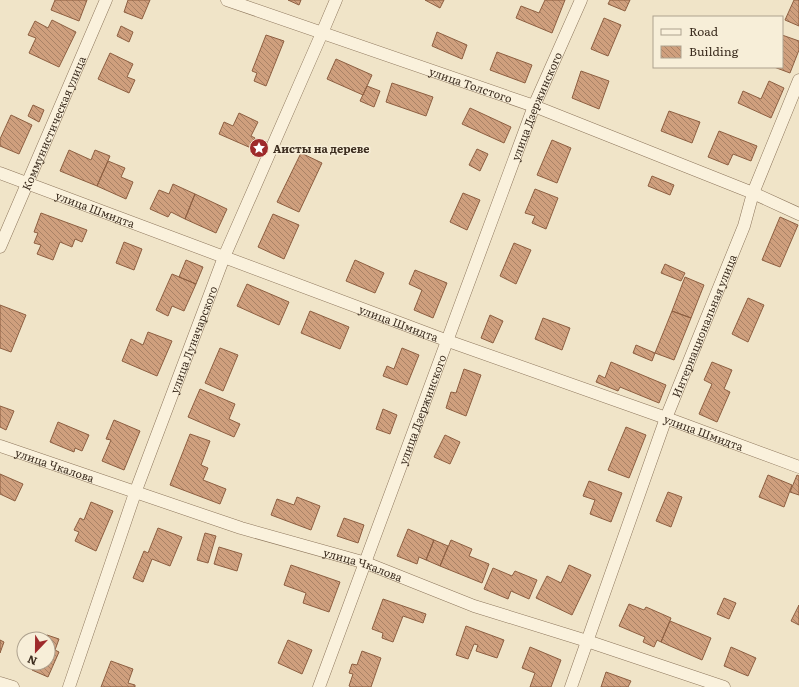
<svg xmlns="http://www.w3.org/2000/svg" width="799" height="687" font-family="Literata,serif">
<defs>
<pattern id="building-back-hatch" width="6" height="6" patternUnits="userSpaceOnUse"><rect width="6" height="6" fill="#cf9f7d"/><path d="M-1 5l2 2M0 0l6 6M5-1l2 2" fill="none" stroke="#a98266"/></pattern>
</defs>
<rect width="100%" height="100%" fill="#f0e4c8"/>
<!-- building -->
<path fill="url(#building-back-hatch)" stroke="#8d5f41" d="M55,0H87L79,21L51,10Z
M128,0H150L142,19L124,12Z
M288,0H301L299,5Z
M425,0H444L440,8Z
M545,0H565L552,33L516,18L521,6L539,13Z
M610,0H630L625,11L608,4Z
M794,0H799V26L785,20Z
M604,18L621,25L608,56L591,49Z
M52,20L76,32L59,67L29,53L36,38L28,35L35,21L48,28Z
M121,26L133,32L129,42L117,36Z
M437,32L467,45L462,59L432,46Z
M266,35L284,41L266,86L254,81L257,73L252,71Z
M782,35L799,41V50L790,73L774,67H782Z
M497,52L532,65L525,83L490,70Z
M110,53L133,64L127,77L135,80L129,93L98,79Z
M336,59L372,75L363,95L327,79Z
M581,71L609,81L599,109L572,98Z
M769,81L784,88L771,118L738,103L743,91L761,99Z
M392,83L433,97L426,116L386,102Z
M367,86L380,91L374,107L360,101Z
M33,105L44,110L39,122L28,116Z
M470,108L511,127L504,143L462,124Z
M669,111L700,122L692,143L661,131Z
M239,113L258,122L251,136L255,138L251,148L219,134L224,122L233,126Z
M11,115L32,125L19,154L0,146V139Z
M719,131L757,146L751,161L733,154L728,165L708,157Z
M552,140L571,148L557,183L537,175Z
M477,149L488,154L480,171L469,165Z
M69,150L91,160L95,150L110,156L97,186L60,171Z
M301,153L322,163L299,212L277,202Z
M108,161L125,168L121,177L133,182L126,199L97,186Z
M652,176L674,185L670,195L648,186Z
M173,184L195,194L185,219L171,212L168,217L150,209L159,190L169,194Z
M535,189L558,198L546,229L532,223L535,216L525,213Z
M463,193L480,200L467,230L450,222Z
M195,194L227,209L216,233L185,219Z
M41,213L87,230L82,242L75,239L72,247L60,242L53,260L37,254L41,245L34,243L38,233L34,232Z
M273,214L299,225L284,259L258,247Z
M780,217L798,225L780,267L762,260Z
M124,242L142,249L134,270L116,263Z
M514,243L531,250L516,284L500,276Z
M186,260L203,267L196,284L179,277Z
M355,260L384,273L375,293L346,281Z
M665,264L685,273L681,281L661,273Z
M415,270L447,283L433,318L414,310L422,290L409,284Z
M172,274L196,284L184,311L172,306L168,316L156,310Z
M685,277L704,285L691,318L672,311Z
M247,284L289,302L279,325L237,306Z
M748,298L764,305L748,342L732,334Z
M0,305L26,315L11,352L0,348Z
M310,311L349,327L340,349L301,333Z
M672,311L691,318L674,360L655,353Z
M490,315L503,321L493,343L481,338Z
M543,318L570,328L562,350L535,339Z
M148,332L172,341L157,376L122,361L131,339L143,345Z
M636,345L655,353L652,361L633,353Z
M220,348L238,355L223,391L205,383Z
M402,348L419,355L407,385L383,376L387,366L394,369Z
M611,362L666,385L659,403L620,387L618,391L596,382L599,375L605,378Z
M712,362L732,370L724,389L730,392L717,422L699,414L712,384L704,380Z
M464,369L481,375L466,416L446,408L451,392L456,393Z
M200,389L235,404L229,419L240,424L234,437L188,417Z
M0,406L14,411L6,430L0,427Z
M383,409L397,415L390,434L376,429Z
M114,420L140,431L124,470L102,461L111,440L106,439Z
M58,422L89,435L82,451L75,448L74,452L50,442Z
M626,427L646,435L629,478L608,470Z
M190,434L210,441L201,465L208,468L203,480L226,489L220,504L170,485Z
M445,435L460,442L450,464L434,457Z
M0,474L23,484L15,501L0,494Z
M768,475L792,485L784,507L759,497Z
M797,475L799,476V495L790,492Z
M589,481L622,493L611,522L590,514L595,500L583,496Z
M668,492L682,497L671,527L656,521Z
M297,497L320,506L311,530L271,515L277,499L294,505Z
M91,502L113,511L96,551L75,541L79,532L74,530L80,518L84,520Z
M344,518L364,525L358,543L337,536Z
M158,528L182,537L170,566L152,559L143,582L133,578L144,551L148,553Z
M408,529L434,540L426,560L419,557L417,564L397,556Z
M205,533L216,536L208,563L197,560Z
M434,540L448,546L440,566L426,560Z
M451,540L472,549L469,556L489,564L482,583L440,566Z
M219,547L242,554L237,571L214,564Z
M291,565L340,582L329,612L303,603L306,593L284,585Z
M569,565L591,575L572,615L536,598L547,576L561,583Z
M493,568L512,576L515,571L537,580L529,599L511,591L508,599L484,589Z
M724,598L736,603L729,619L717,614Z
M383,599L426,614L423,623L403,616L393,642L382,638L383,633L372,629Z
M629,604L644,610L646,607L671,618L661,642L657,640L654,647L643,642L645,637L619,626Z
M799,605V625L791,621Z
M670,621L711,638L702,660L661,642Z
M466,626L504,640L497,658L476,651L478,645L474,644L468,659L456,655Z
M47,635L59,639L55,650L59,652L48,677L32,670L35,663H48V639H45Z
M0,640L4,642L0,653Z
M288,640L312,650L302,674L278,663Z
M530,647L561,660L551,687H530L535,673L522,668Z
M731,647L756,658L748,676L724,666Z
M362,651L381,658L371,687H351L349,686L353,674L349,673L352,664L357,665Z
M111,661L133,669L128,683L135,685V687H101Z
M606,672L631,681L628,687H601Z"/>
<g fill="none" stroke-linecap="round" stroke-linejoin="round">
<defs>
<g id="minor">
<path id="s1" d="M227,0L534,106L753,193L799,214"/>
<path id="s2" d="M0,173L448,341L666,418L799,467"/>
<path id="s3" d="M0,247L106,0"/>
<path id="s4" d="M0,446L241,528L366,563L474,606L587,641L724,687"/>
<path d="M0,683L13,687"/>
<path id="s5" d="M69,687L135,493L224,257L322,33L336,0"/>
<path id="s6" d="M319,687L534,106L581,0"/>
<path id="s7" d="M571,687L666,418L744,226L753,193L799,80"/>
</g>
</defs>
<!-- minor casing -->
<use href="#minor" stroke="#8d765c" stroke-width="13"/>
<!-- minor -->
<use href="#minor" stroke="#faf1dc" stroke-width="12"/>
</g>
<!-- icons -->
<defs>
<symbol id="sight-disc" viewBox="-11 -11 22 22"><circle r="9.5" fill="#9e2a2b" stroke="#f7eed8"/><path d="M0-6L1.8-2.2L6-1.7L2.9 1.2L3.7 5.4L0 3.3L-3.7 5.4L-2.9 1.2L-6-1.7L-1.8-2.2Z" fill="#fff"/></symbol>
</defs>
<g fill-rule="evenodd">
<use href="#sight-disc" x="248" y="137" width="22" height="22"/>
</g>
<g text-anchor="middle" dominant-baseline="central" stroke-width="3" stroke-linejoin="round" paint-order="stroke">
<!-- street labels -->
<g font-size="11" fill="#3d2e20" stroke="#f7eed8">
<text stroke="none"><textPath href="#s1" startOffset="258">улица Толстого</textPath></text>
<text stroke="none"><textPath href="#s6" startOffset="620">улица Дзержинского</textPath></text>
<text stroke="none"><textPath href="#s3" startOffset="135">Коммунистическая улица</textPath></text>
<text stroke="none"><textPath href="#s2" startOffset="102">улица Шмидта</textPath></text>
<text stroke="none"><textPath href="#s2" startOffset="426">улица Шмидта</textPath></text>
<text stroke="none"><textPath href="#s7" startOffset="385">Интернациональная улица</textPath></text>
<text stroke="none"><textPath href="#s5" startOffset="369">улица Луначарского</textPath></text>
<text stroke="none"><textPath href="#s6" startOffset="296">улица Дзержинского</textPath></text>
<text stroke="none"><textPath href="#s2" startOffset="750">улица Шмидта</textPath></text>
<text stroke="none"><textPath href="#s4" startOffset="58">улица Чкалова</textPath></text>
<text stroke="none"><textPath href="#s4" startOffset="382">улица Чкалова</textPath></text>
</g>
<!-- poi labels -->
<g font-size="11" font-weight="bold" fill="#3d2e20" stroke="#f7eed8" text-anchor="start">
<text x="273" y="148">Аисты на дереве</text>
</g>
</g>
<!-- legend -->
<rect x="653" y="16" width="130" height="52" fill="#f7eed8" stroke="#ada18e"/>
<rect x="661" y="29" width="20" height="6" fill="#faf1dc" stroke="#ada18e"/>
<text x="689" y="36" font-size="12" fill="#3d2e20">Road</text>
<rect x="661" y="46" width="20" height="12" fill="url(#building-back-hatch)" stroke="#ada18e"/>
<text x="689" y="56" font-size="12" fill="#3d2e20">Building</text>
<!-- north arrow -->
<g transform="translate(36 651) rotate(202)"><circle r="19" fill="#f7eed8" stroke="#ada18e"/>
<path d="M0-3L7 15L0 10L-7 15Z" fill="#9e2a2b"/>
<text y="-6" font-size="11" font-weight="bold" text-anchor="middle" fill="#3d2e20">N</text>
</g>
</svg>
